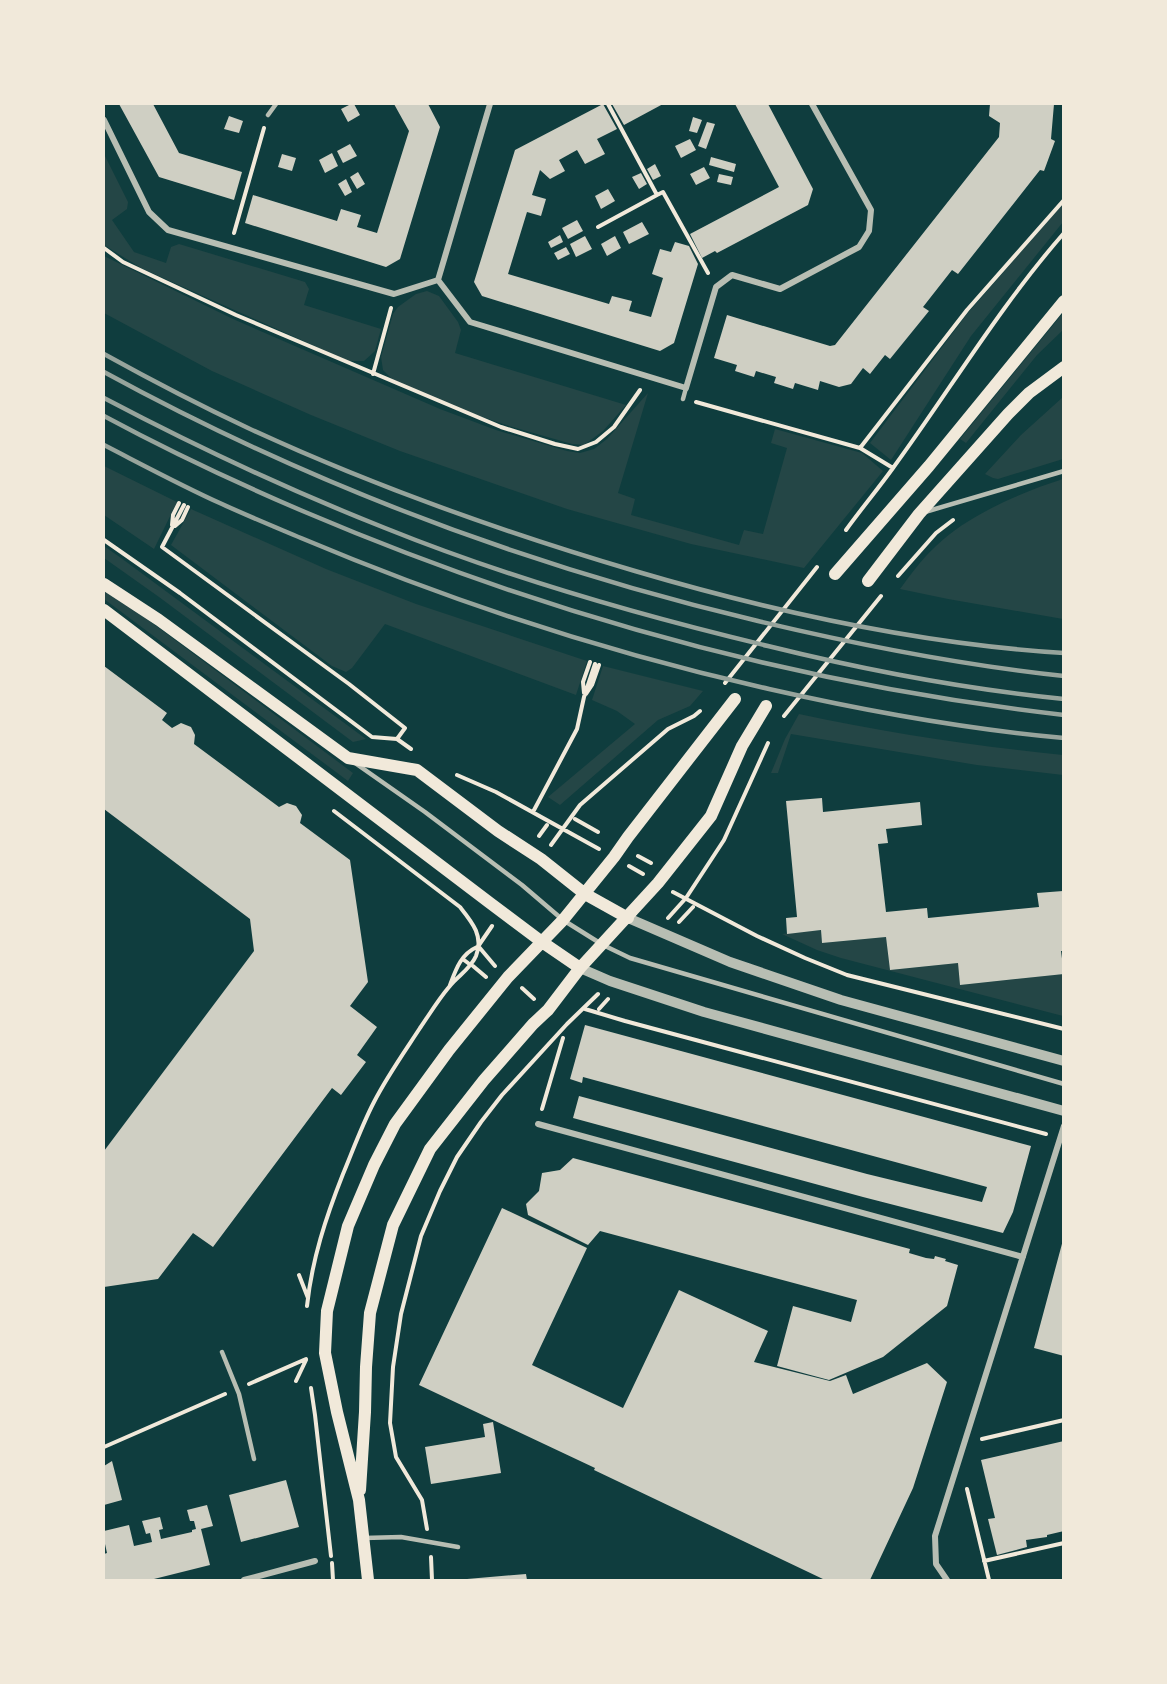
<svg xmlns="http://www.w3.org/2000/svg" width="1167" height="1684" font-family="Cabin,sans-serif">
<rect width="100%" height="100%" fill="#0f3d3e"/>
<!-- green -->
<path fill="#244646" d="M104,154L128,202L127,209L112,220L134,252L166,263L171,247L179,244L305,282L309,289L304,305L381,329L375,351L364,361H348L141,268L104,245Z
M1063,204V222L971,336L891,460L870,443L967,314Z
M104,256L233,319L440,409L496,430L567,451L580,453L594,449L607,439L648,393L618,493L635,499L631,515L739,545L744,530L763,534L787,448L771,443L775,429L862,453L883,471L804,568L691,544L567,509L400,451L311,415L212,371L104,313Z
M427,291L439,296L458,322L461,330L455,353L626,405L603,431L584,445L572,444L509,426L465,411L393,380L383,370L381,357L393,314L398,307L416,294Z
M1063,313V330L1037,355L966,443L960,439Z
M1063,397V459L998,479L993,478L985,474L1021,435Z
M104,466L177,502L154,549L104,515Z
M1063,479V619L948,599L900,589C911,574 922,559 936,546C968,515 1022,492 1063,479Z
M191,509L326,569L416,604L587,661L576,695L385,624L352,668L346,672L332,666L171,545Z
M104,546L121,558L366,739L353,742L159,597L104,558Z
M104,587L353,773L348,781L104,599Z
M603,666L703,691L690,706L658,720L560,805L548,797L635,724L617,711L592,700Z
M799,714C887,733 975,746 1063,755V775L977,765L791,734L778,773H771L785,739Z
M821,930L822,943L886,937L890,970L958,963L960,985L1063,974V1016L841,958L817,950L782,934Z"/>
<!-- building -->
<path fill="#cfcfc3" d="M119,104H153L179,153L242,172L234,200L159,177Z
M351,104H354L360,115L348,122L341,109Z
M394,104H428L440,127L400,259L386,267L245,223L253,195L337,221L341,209L361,215L357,227L377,233L409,131Z
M603,104L617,129L597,139L605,154L585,164L577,150L559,160L565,171L550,179L540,170L532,195L546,199L541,216L527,212L508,274L609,304L612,296L632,301L629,311L651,317L663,278L652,274L660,249L671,252L675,242L689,246L698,264L674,343L660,351L482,296L474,282L515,150Z
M612,104H663L624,125Z
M735,104H768L813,189L808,205L717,253L715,251L702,258L690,234L779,187Z
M990,104H1054L1051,139L1055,141L1044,171L1040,170L958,274L952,270L923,307L929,311L890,359L885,355L870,374L863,368L851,384L839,387L820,381L818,390L795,383L793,389L774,383L776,377L756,371L754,377L735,371L737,365L714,358L727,315L830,346L835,345L999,137L1000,123L989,116Z
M229,116L243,121L239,133L224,129Z
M693,117L702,120L697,133L689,131Z
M707,122L715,124L706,149L698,146Z
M690,139L696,150L681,158L675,146Z
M350,144L357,156L343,163L337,151Z
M332,153L338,166L325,173L319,160Z
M282,154L296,158L292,171L278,167Z
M711,157L736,164L734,172L709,165Z
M655,164L661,176L653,180L647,169Z
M704,167L710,178L696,185L690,174Z
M358,172L365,184L357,189L350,177Z
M641,173L647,184L639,189L632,177Z
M719,174L733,177L731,185L717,182Z
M346,179L352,192L345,196L338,184Z
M608,189L615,201L601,209L595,196Z
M577,220L583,231L568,239L562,228Z
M642,222L649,234L629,244L623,232Z
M560,235L563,242L551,248L548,242Z
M585,236L592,249L576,257L570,244Z
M615,236L621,248L607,256L601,244Z
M566,247L570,254L558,260L554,253Z
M104,666L167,713L162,720L172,728L181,723L191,727L195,735L194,744L279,807L287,803L296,806L302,815L300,823L350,860L368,982L350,1006L377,1027L357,1055L366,1062L341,1095L332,1088L213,1247L193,1233L158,1279L104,1287V1151L254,951L250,919L104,809Z
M822,798L823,812L920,802L922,825L886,829L888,843L878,844L886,912L927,908L928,918L1039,907L1037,893L1063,891L1064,951H1061L1064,974L960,985L958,963L890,970L886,937L822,943L821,930L787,934L786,918L797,917L786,801Z
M585,1025L1031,1146L1013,1212L1003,1233L863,1197L573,1118L579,1096L867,1174L982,1202L987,1187L583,1077L582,1083L570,1079Z
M573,1158L910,1249L909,1253L926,1258L934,1259L935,1256L946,1259L945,1261L958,1265L947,1306L883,1357L829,1380L777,1366L793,1306L851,1322L857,1300L600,1231L588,1245L528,1215L526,1204L539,1191L542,1173L560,1170Z
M502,1208L587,1248L532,1365L623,1408L679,1290L768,1331L754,1362L830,1381L846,1375L853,1394L927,1363L947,1382L913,1488L870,1580H825L594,1470L595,1468L419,1385Z
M1063,1240H1064V1356L1034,1348Z
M493,1422L501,1473L431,1484L425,1447L485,1437L483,1424Z
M1064,1441V1531L1047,1535V1537L1026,1540L1027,1547L997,1555L988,1519L995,1518L981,1460Z
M112,1461L122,1500L104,1505V1466Z
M286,1480L299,1527L241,1542L229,1495Z
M207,1505L213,1526L201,1529L210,1565L150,1580H104V1554L107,1553L105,1544H104V1531L129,1525L134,1546L152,1542L150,1533L146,1534L142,1521L160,1517L163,1529L159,1530L161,1539L192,1532V1530L196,1529L194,1521H190L187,1510Z
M526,1574L527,1580H467V1579Z"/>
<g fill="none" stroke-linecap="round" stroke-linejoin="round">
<!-- path -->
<path stroke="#f1e9da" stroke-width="4" d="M657,195L663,192L708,273
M598,227L657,195L608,104
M234,233L264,128
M104,248L123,262L236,315L501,427L555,444L578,449L596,442L614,427L640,390
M373,374L391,308
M696,402L860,448L967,310L1064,200
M860,448L893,468
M184,505L162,547L349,684L405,728L397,739
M172,525L173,515L179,503
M175,526L182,520L188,507
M846,530C861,509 878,489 893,468C950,390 1000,306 1064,233
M104,540L180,593L372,737L397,739L411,749
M898,576L936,533L953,520
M725,683L817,567
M584,693L583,682L590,662
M586,694L592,685L599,665
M784,716L881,596
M457,775L496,792L599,849
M533,812L577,729L584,697L595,664
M575,819L598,832
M539,836L547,825
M551,845L580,805L668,729L694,716L700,711
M638,856L651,863
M629,866L643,874
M673,892L757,936L805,958L847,975L1064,1029
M668,918L686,898L724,840L768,743
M679,922L693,907
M479,945L492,926
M479,947L495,966
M464,960L468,963
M473,966L486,977
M450,985C456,969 461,954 477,947
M522,988L534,999
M585,1009L625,1021L1046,1134
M599,1009L608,999
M542,1109L563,1038
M299,1275L308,1298
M307,1306C312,1259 326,1217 343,1174C353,1150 362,1125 374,1102C386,1078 405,1051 420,1028C429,1015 438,1000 449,987C457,976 470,970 476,956C484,936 472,922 460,907L334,811
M296,1381L306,1360
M249,1384L306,1359
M311,1388L315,1415L331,1556
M982,1439L1064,1420
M104,1447L225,1394
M967,1489L989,1580
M427,1529L422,1500L396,1457L390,1423L393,1367L401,1314L421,1236L440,1191L457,1157L481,1122L502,1095L567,1024L598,994
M431,1557L432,1580
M984,1561L1064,1543
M332,1563L333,1580"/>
<!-- service -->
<path stroke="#b8beb3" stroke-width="4.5" d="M268,115L276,104
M683,399L686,388
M925,512L1064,471
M355,763L425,812L522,885L563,920L603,945L630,958L1064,1084
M222,1352L239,1394L254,1459
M364,1538L401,1537L458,1547"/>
<!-- minor -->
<path stroke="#b8beb3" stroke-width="6" d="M104,120L149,212L168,230L394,294L438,280L470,322L686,388L716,287L732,275L780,289L859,247L869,231L871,210L812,104
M438,280L490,104
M538,1124L1023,1257
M244,1580L315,1561
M947,1580L936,1564L935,1536L1064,1126"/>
<!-- tertiary -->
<path stroke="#b8beb3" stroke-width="10" d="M628,918L730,962L841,1000L1064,1061
M580,968L610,981L704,1012L1064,1111"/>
<!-- secondary -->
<path stroke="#f1e9da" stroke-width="12" d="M835,574L929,466L1064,301
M868,581L919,514L1008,414L1029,393L1064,367
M104,584L159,620L348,758L417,770L498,831L541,859L585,894L628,918
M104,610L490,903L542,942L580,968
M360,1490L365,1412L366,1367L370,1313L393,1225L430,1149L484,1080L533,1024L548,1010L580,968L658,883L711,816L742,746L766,706
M368,1580L359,1500L337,1412L325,1353L327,1311L348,1226L374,1165L395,1124L449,1050L508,977L563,920L614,857L628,837L735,699"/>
<!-- rail -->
<path stroke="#97a49c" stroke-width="4.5" d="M104,354C151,380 199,405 248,428C373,486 503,532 635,571C774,612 918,644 1064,653
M104,372C309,484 531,567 758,621C859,645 961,665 1064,676
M104,398C195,446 289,490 385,528C509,578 638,615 768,646C865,670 964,689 1064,699
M104,416C169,451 237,483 305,512C547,615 803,685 1064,715
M104,445C143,465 182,486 222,504C248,516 275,527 301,538C453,602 608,653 769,689C866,711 964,729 1064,738"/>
</g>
<!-- border -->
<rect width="1167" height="1684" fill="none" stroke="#f1e9da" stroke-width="210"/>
</svg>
